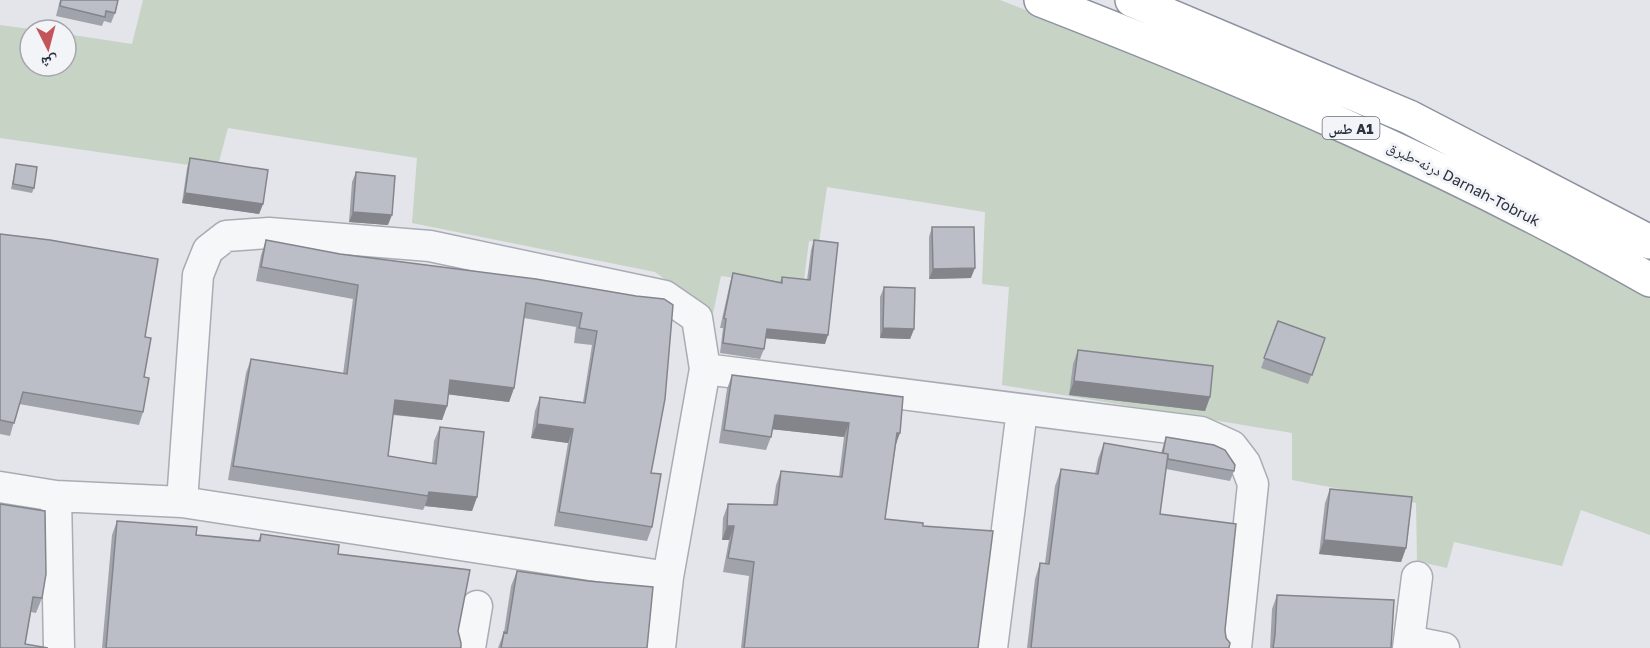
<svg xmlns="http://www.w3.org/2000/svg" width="1650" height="648" font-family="'Golos Text','Noto Naskh Arabic',sans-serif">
<rect width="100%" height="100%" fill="#e3e5ea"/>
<!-- green -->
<path fill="#c7d3c5" d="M143,0H1000L1199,78L1453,184L1650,294V535L1581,510L1562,566L1454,542L1447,568L1417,561L1416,503L1292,480V433L1002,385L1009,287L982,284L985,212L827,187L819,242L809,241L803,287L721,276L712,318L699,304L655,272L412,223L417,158L228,128L217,169L0,138V25L37,30H30V66H66V34L132,44Z"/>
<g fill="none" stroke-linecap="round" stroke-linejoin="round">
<defs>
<path id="street" d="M705,369L1201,432L1232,446L1245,463L1253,484L1236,648
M0,487L56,496L182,502L668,577
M56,496L59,648
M182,502L198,275L208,250L226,236L269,233L430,246L665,296L697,318L705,369L668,577L660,648
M1409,641L1444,648
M470,648L477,606
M992,648L1022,410
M1408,648L1417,577"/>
<path id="highway" d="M1041,0C1249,81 1456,169 1650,280
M1132,0L1409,117L1650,242"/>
</defs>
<!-- street casing -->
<use href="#street" stroke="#a9acb4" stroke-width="33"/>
<!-- highway casing -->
<use href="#highway" stroke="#8c92a0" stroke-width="36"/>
<!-- street -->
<use href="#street" stroke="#f6f7f9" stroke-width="30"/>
<!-- highway -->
<use href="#highway" stroke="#fff" stroke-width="33"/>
</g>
<!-- wall -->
<path fill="#a1a3ab" d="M60,0H118L115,13L111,23L104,21L102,26L56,16Z
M190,158L263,204L259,214L182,203L187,168Z
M16,164L34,188L32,193L11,189Z
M356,172L388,225L349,222L352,182Z
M932,227L971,278L929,279V237Z
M0,234L145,337L143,412L139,425L19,404L10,436L0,434Z
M266,240L340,254L636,296L651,473L652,527L647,541L554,526L568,443L531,438L535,411L540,397L583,402L592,345L574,343L576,327L524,318L514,388L509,402L448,394L447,406L442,420L393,415L388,456L432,463L434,441L440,427L477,497L472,511L425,506L423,510L228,480L246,373L251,359L343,374L353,299L256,281L261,255Z
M814,240L825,344L765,338L764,349L760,359L720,353L723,328H720L730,283L733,273L780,282L782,277L807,280L811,250Z
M884,287L914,329L910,339L880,338V297Z
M1278,321L1325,338L1308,384L1261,368Z
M1078,350L1210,397L1205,411L1069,395L1073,364Z
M732,375L903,397L885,519L923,526L978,648H741L749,576L723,572L729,540H722L723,518L728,504L773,505L776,485L781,471L839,477L844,437L772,429L771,437L766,450L719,443L727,389Z
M1166,437L1234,471L1230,481L1166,469L1160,514L1225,630L1229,648H1027L1035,579L1040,563H1045L1055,486L1061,469L1095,474L1098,459L1104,443L1161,453Z
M1330,489L1406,548L1401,562L1319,554L1325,503Z
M0,504L42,598L36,613L31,612L25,644L0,648Z
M117,521L196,535L258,541L261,534L338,554L458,631L461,648H102L112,535Z
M517,571L647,648H498L504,632L511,586Z
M1277,595L1391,648H1270L1272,609Z"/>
<!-- shaded-wall -->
<path fill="#83858b" d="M185,193L263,204L259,214L182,203Z
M353,212L392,215L388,225L349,222Z
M975,268L971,278L929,279L933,269Z
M883,328L914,329L910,339L880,338Z
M767,329L828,335L825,344L763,338Z
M450,380L514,388L509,402L445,394Z
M1074,381L1210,397L1205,411L1069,395Z
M395,400L447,406L442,420L390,414Z
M775,415L849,423L844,437L770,429Z
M537,424L573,429L568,443L531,438Z
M897,433H900L895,447Z
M429,492L477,497L472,511L425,506Z
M727,526H734L729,540H722Z
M1324,540L1406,548L1401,562L1319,554Z"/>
<!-- building -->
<path fill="#bbbec7" stroke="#83858b" stroke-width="1.5" d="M61,0H118L115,13L106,11L105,17L60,6Z
M190,158L268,170L263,204L185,193Z
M16,164L37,167L34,188L13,184Z
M356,172L395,176L392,215L353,212Z
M932,227H974L975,268L933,269Z
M0,234L50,240L158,259L145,337L151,338L144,377L149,378L143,412L23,392L14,423L0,420Z
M266,240L340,254L536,279L636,296L664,299L673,305L665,399L651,473L661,474L652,527L559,512L573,429L537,424L540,397L585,403L597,331L579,328L582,313L526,303L514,388L450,380L447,406L395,400L388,456L436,464L440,427L484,432L477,497L429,492L428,496L233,466L251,359L347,374L358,285L261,267Z
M814,240L838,243L828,335L767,329L764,349L723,343L726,319L724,318L733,273L782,283V277L810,280Z
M884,287L915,288L914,329L883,328Z
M1278,321L1325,338L1312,375L1264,358Z
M1078,350L1213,366L1210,397L1074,381Z
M732,375L903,397L900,433H897L885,519L923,523V526L993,531L978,648H744L754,562L728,558L734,526H727L728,504L777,505L781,471L842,477L849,423L775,415L771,437L724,430Z
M1166,437L1214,445L1225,450L1235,465L1234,471L1168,459V454L1163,453Z
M1104,443L1168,454L1160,514L1236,524L1225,630L1226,638L1230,643L1229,648H1031L1040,563L1049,564L1061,469L1098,474Z
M1330,489L1412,497L1406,548L1324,540Z
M0,504L45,511L46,574L42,598L33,597L25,644L48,648H0Z
M117,521L197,527L196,535L260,541L261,534L339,545L338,554L470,570L458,631L461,643V648H106Z
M517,571L588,581L653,587L647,648H501L504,632L507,633Z
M1277,595L1394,600L1391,648H1273L1275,635Z"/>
<g text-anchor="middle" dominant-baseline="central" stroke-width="6" stroke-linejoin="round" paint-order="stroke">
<!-- shield labels -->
<rect fill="#f3f4f8" stroke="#686c78" stroke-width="1.5" x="1322.5" y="117" width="57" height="22" rx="4.5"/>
<g font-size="14" font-weight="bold" fill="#2d3241">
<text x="1351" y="128">طس A1</text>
</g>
<!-- street labels -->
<g font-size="15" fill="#2d3241" stroke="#f3f4f8">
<text transform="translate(1464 183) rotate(27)">درنه-طبرق Darnah-Tobruk</text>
</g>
</g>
<!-- north arrow -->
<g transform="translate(48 48) rotate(174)"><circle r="28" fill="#f3f4f8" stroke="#a4a6af" stroke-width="1.5"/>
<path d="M0-4.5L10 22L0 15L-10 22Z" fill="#c35559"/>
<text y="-9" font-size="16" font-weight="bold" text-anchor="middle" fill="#2d3241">ش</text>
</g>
</svg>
